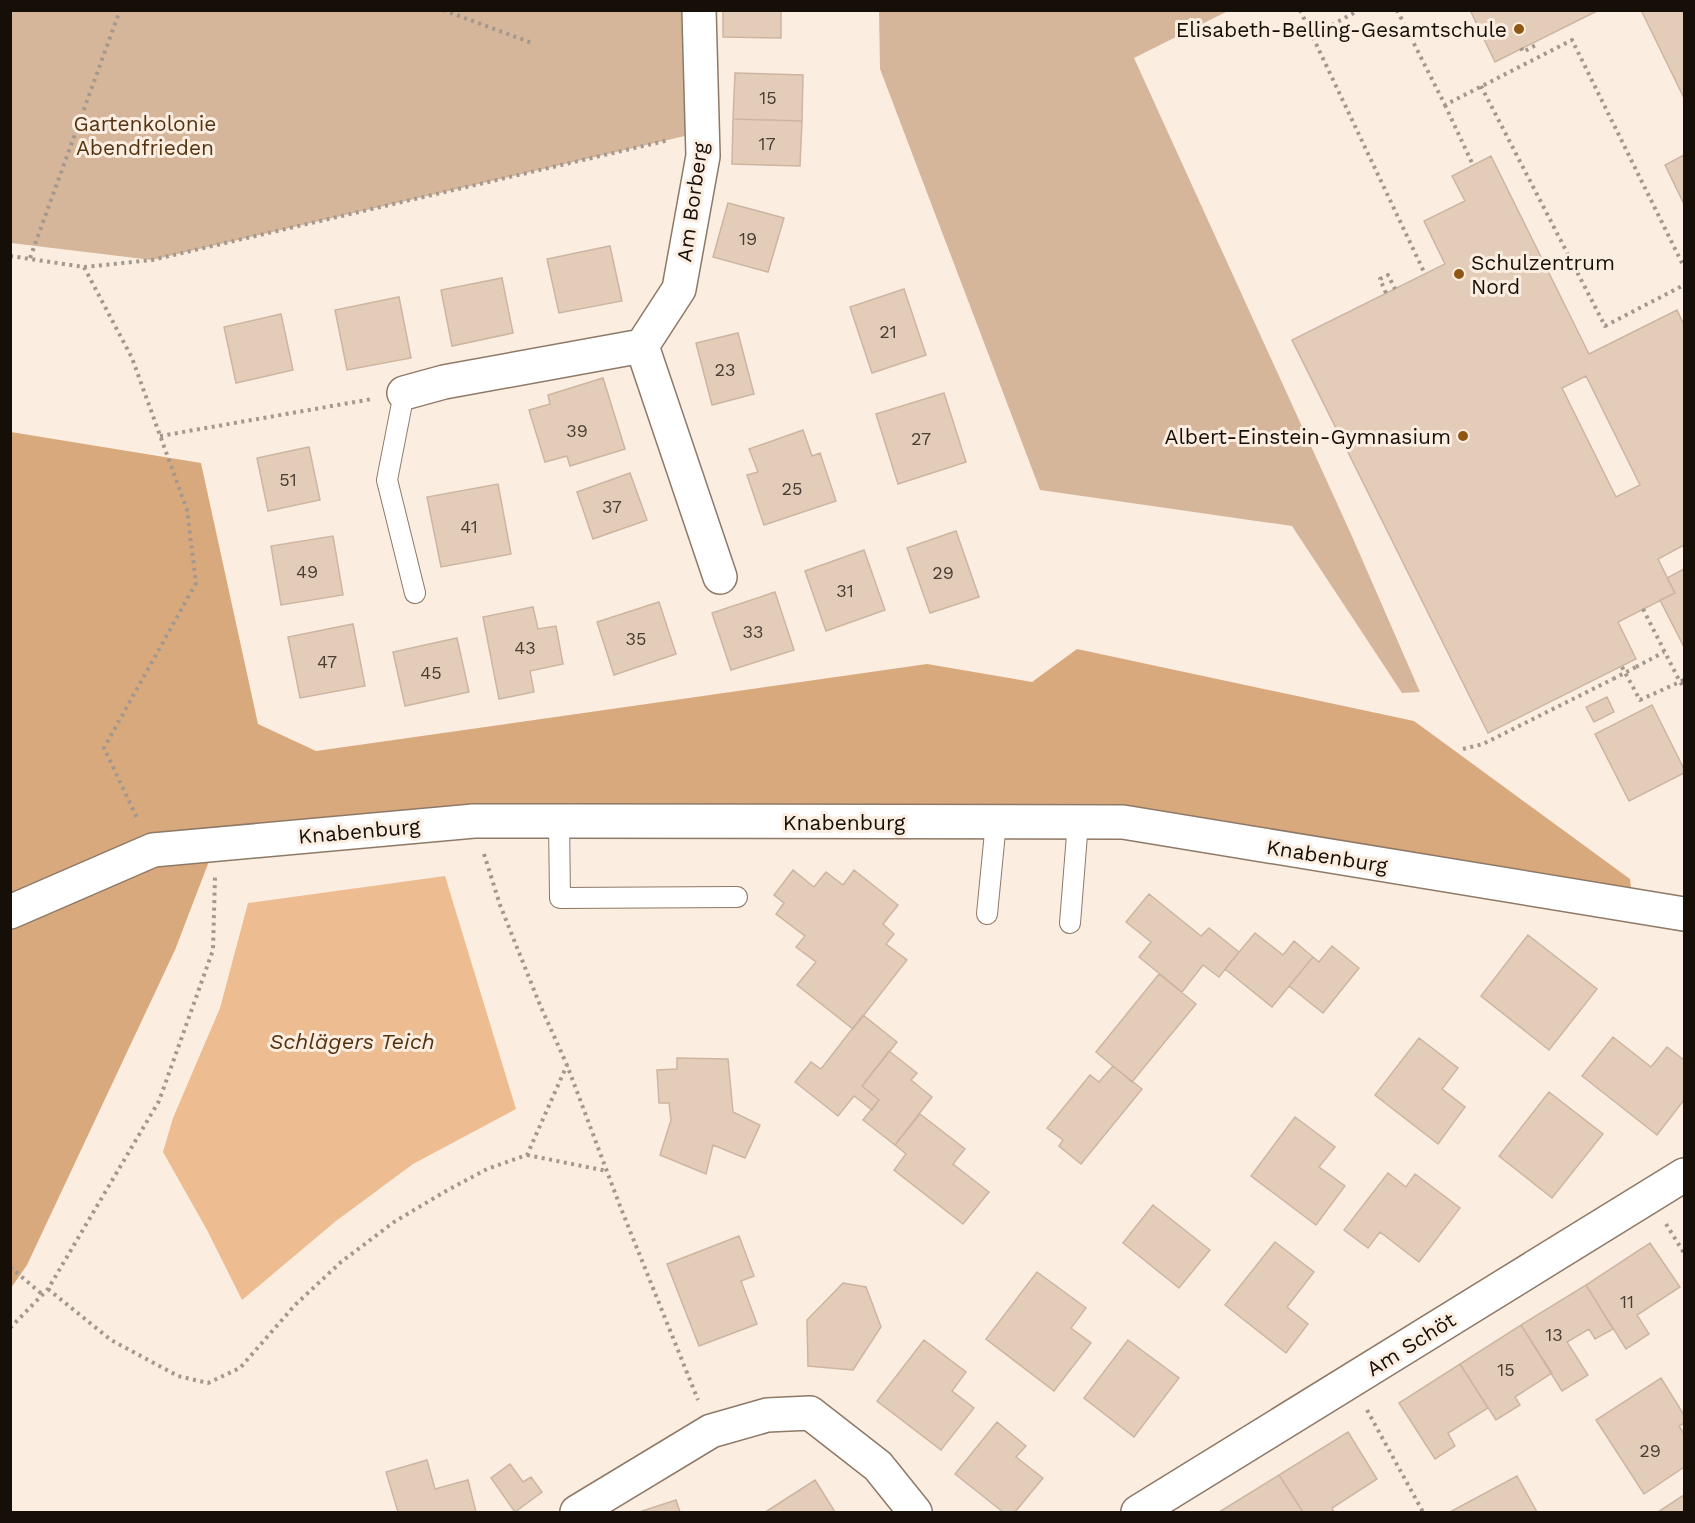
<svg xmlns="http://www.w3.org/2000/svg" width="1695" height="1523" font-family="'Work Sans',sans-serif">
<rect width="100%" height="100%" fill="#fcede1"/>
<!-- green -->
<path fill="#d5b69b" d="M11,11H699L702,132L152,260L11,243Z
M879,11H1228L1134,58L1351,534L1420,692L1402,693L1292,526L1040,490L880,69Z"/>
<!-- forest -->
<path fill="#d9a97e" d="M11,432L201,463L258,724L316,751L927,664L1032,682L1077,649L1414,721L1630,879L1633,905L1123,822L216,843L175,950L27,1265L11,1288Z"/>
<!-- water -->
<path fill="#edbc90" d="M445,876L516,1109L413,1164L336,1221L242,1300L207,1230L163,1152L173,1118L220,1008L248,903Z"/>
<!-- building -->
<path fill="#e4cdb8" stroke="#ccb5a1" stroke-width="1.5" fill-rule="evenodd" d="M723,10H781V38L723,37Z
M1470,10H1599L1495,62Z
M1641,10H1682L1684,15V98Z
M735,73L803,75L802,121L733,119Z
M733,119L802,121L800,166L732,164Z
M1684,155V204L1665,165Z
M1491,156L1589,354L1677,310L1684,325V545L1658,559L1675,593L1618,622L1636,659L1488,733L1292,340L1445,264L1424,221L1465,201L1452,176ZM1586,376L1640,485L1616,497L1562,388Z
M728,203L784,218L768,272L713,257Z
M610,246L622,301L559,313L547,259Z
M502,278L513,333L452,346L441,290Z
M904,289L926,355L872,373L850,307Z
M399,297L411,358L347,370L335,310Z
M281,314L293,370L236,383L224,327Z
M738,333L754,394L712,405L696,343Z
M603,378L625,449L570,466L567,456L545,462L529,410L550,404L548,395Z
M944,393L966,462L898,484L876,414Z
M803,430L812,456L820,453L836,501L764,525L747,475L758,472L749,449Z
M309,447L320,500L268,511L257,458Z
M630,473L647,520L593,539L577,492Z
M498,484L511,554L441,567L427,497Z
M956,531L979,597L930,613L907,548Z
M333,536L343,595L281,605L271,546Z
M864,550L885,610L826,631L805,571Z
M1684,569V644L1683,645L1660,600L1675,593L1667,578Z
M775,592L794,650L731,670L712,613Z
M659,602L676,654L614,675L597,622Z
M533,607L538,629L556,626L563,664L530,671L534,692L499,699L483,617Z
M353,624L365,686L300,698L288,637Z
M457,638L469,692L405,706L393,652Z
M1607,697L1614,712L1594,722L1586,707Z
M1652,705L1684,769V773L1629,801L1595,734Z
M793,870L814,887L826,872L843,885L854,870L898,905L883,924L894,934L886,944L907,960L853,1029L797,985L816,962L796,947L805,936L776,914L784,903L774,895Z
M1149,894L1201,936L1209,928L1239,952L1219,977L1203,965L1182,992L1139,957L1151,942L1126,922Z
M1255,933L1283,955L1294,941L1313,957L1272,1007L1225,969Z
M1528,935L1597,989L1549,1050L1481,996Z
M1332,946L1359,968L1323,1013L1289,986L1313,957L1319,962Z
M1159,974L1196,1004L1132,1082L1096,1052Z
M863,1015L897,1042L862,1086L879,1100L872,1110L854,1096L838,1116L795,1082L811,1062L821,1069Z
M1613,1037L1651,1067L1667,1047L1684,1060V1100L1657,1135L1582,1076Z
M1419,1038L1458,1068L1442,1089L1465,1107L1438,1144L1375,1095Z
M889,1051L917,1073L911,1080L932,1097L895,1145L863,1120L879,1100L862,1086Z
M677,1058L728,1059L733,1112L760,1125L745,1158L713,1145L706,1174L660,1155L671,1120L669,1103H659L657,1070L677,1069Z
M1113,1066L1142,1089L1081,1164L1059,1146L1063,1140L1047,1128L1090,1075L1099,1082Z
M1549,1092L1603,1134L1552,1198L1499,1156Z
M920,1114L965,1149L953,1164L989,1192L963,1224L894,1170L906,1154L895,1145Z
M1295,1117L1335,1147L1319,1167L1345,1186L1316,1225L1251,1176Z
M1388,1173L1406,1187L1415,1174L1460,1208L1419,1262L1380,1232L1368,1248L1344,1230Z
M1153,1205L1210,1250L1179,1288L1123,1243Z
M739,1236L754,1276L741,1281L757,1324L699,1346L667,1264Z
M1275,1242L1314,1272L1287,1307L1308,1324L1286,1353L1225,1305Z
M1650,1243L1680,1287L1637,1315L1649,1334L1626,1349L1586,1285Z
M1037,1272L1086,1308L1071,1328L1091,1343L1054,1391L986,1339Z
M843,1283L866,1287L881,1327L853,1370L808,1366L807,1320Z
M1586,1285L1613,1329L1595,1339L1589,1329L1567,1342L1588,1375L1562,1391L1521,1325Z
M1521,1325L1552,1373L1515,1397L1520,1405L1496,1420L1460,1364Z
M924,1340L966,1372L952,1391L974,1408L941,1450L877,1401Z
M1128,1340L1179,1378L1134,1437L1084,1398Z
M1460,1364L1488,1408L1448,1433L1455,1446L1435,1459L1399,1403Z
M1661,1378L1684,1415V1423L1679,1426L1684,1434V1467L1644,1494L1596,1420Z
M997,1422L1026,1446L1016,1457L1043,1478L1015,1512H1003L955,1474Z
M1348,1432L1377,1479L1332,1508L1334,1512H1303L1279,1475Z
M427,1460L435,1489L468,1480L476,1512H398L386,1472Z
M510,1464L523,1482L531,1477L542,1492L515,1512L491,1478Z
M1279,1475L1303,1512H1219Z
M1517,1476L1537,1512H1450Z
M815,1480L835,1512H768L767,1511Z
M1684,1495V1512H1658Z
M676,1500L680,1512H642V1511Z"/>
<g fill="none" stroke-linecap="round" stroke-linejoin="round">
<defs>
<path id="lane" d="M404,393L387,480L415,593
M559,821L560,898L737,897
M987,914L996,822
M1070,923L1078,822"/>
<path id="street" d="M699,10L703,156L679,289L642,346L720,577
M404,393L444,382L642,346
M10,912L153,850L474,821H559L1123,822L1684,914
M577,1512L711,1431L767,1415L810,1413L878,1466L915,1512
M1138,1512L1684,1175"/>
</defs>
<!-- lane casing -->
<use href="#lane" stroke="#8e7966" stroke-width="22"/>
<!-- street casing -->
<use href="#street" stroke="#8e7966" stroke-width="36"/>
<!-- path -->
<path stroke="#a4988e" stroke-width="4" stroke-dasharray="3 4.5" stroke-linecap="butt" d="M443,10L532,43
M1300,10L1425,274
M1397,10L1445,105L1572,40L1684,267
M1312,36L1359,10
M1521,48L1523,52L1536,45
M1481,86L1605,326L1684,285
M1445,105L1473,165
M10,256L84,267L132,358L187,510L196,583L104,748L138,820
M30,258L120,10
M84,267L152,260L669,140
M1386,293L1380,279L1388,275L1395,289
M160,436L372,399
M1643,609L1680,682L1684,687
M1622,667L1640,700L1684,680
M1636,667L1664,652
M1463,749L1483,744L1613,679
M484,854L500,905L540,1005L567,1065L620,1206L698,1400
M527,1155L607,1171
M1666,1224L1684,1253
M10,1267L43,1295
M48,1289L111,1340L178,1376L208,1383L240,1368L295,1305L341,1262L394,1222L446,1191L487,1169L527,1155L567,1065
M10,1328L48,1289L159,1101L213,950L215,877
M1367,1410L1423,1512"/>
<!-- lane -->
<use href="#lane" stroke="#fff" stroke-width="20"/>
<!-- street -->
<use href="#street" stroke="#fff" stroke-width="33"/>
<!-- path-bridge -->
<path stroke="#a4988e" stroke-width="4" stroke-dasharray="3 4.5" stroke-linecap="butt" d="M1613,679L1636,667"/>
</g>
<!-- markers -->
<g fill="#915614" stroke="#fcede1" stroke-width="2">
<circle cx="1519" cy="29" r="6"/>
<circle cx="1459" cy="274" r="6"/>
<circle cx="1463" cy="436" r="6"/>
</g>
<g text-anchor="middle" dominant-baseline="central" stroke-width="6" stroke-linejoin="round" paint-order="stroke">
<!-- number labels -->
<g font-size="18" fill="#4a3e34">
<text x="768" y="97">15</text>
<text x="767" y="143">17</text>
<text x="748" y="238">19</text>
<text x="888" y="331">21</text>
<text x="725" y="369">23</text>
<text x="577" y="430">39</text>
<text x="921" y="438">27</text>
<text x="288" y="479">51</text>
<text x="792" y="488">25</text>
<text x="612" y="506">37</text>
<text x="469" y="526">41</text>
<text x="307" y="571">49</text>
<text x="943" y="572">29</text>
<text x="845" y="590">31</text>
<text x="753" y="631">33</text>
<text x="636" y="638">35</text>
<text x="525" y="647">43</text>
<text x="327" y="661">47</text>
<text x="431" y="672">45</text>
<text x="1627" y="1301">11</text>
<text x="1554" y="1334">13</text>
<text x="1506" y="1369">15</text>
<text x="1650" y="1450">29</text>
</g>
<!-- poi labels -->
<g font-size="21" fill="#160f08" stroke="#fcede1" text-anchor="end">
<text x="1507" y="29">Elisabeth-Belling-Gesamtschule</text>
<text x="1471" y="262" text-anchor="start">Schulzentrum<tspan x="1471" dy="24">Nord</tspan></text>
<text x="1451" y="436">Albert-Einstein-Gymnasium</text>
</g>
<!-- park labels -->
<g font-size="21" fill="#533311" stroke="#fcede1">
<text x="145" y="123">Gartenkolonie<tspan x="145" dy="24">Abendfrieden</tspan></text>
</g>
<!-- street labels -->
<g font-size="21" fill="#160f08" stroke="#fcede1">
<text transform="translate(692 202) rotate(-82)">Am Borberg</text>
<text x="844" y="822">Knabenburg</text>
<text transform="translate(359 831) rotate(-5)">Knabenburg</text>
<text transform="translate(1327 856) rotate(9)">Knabenburg</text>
<text transform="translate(1411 1344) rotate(-32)">Am Schöt</text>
</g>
<!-- water labels -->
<g font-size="22" font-style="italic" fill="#543311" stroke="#fcede1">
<text x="352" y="1041">Schlägers Teich</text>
</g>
</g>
<!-- border -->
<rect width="1695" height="1523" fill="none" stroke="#160f08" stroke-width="24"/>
</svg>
